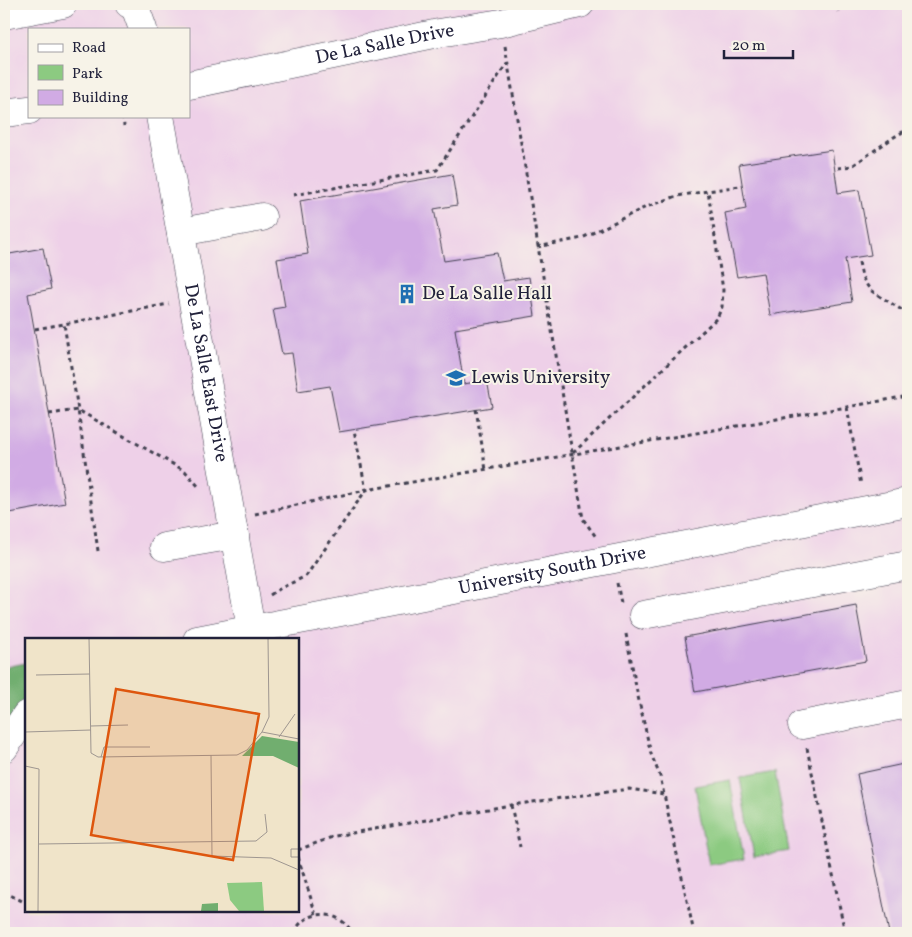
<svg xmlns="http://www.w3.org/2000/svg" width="912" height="937" font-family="Vollkorn,serif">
<rect width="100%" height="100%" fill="#f7f3e8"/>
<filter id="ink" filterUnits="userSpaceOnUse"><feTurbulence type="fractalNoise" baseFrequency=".02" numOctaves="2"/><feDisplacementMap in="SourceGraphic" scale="10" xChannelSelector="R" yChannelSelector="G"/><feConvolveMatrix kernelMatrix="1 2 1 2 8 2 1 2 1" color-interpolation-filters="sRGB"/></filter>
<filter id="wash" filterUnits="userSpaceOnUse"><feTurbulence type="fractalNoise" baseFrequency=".0096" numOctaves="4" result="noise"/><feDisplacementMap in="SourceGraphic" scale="20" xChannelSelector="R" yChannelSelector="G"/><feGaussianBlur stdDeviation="1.12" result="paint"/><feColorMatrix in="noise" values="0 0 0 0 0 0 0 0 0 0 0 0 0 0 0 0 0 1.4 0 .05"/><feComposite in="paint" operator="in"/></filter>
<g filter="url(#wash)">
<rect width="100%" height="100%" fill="#f0e4c9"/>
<!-- built -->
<path fill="#eed0e8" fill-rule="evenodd" d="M4,4H908V933H4ZM29,29H189V116H29ZM26,640H298V911H26Z"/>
<!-- green -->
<path fill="#8cca81" stroke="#57765e" d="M775,772L789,851L754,857L740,778Z
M730,780L744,859L709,865L695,786Z"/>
<!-- forest -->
<path fill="#71ae6f" stroke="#4a6855" d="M26,663V705L4,737V667Z"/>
<g id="blocks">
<!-- building -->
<path fill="#d1abe4" d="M832,150L838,193L859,190L871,255L845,259L852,302L770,315L763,273L737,277L725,213L746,209L739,164Z
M452,174L457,205L434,209L444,261L497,253L503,281L529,277L535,316L455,329L464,384L487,380L492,407L339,432L330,386L298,391L292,353L282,354L273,309L285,307L277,259L308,254L300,201Z
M43,248L51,289L28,294L65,503L4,514V255Z
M856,605L866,661L695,692L685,637Z
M908,763V933H889L857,774Z"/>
</g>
</g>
<g filter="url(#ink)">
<use href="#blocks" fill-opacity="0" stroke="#413f50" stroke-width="1"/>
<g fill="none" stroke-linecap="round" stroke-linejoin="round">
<defs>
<g id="minor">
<path d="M129,4L135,7L143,29"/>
<path d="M4,15L63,4"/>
<path id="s1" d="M189,85L439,33L501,23L580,4"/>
<path d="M4,113L29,110"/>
<path id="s2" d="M160,116L251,629"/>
<path d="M181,232L262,217"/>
<path d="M164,547L235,535"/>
<path d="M643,615L908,565"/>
<path id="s3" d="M197,640L908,502"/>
<path d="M802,725L908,704"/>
<path d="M4,748L26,715"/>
</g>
</defs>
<!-- minor casing -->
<use href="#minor" stroke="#413f50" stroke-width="29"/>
<!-- path -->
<path stroke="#413f50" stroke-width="3" stroke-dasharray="4 4" stroke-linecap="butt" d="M836,4L838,12
M505,46L583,519L596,537
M123,116L124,126
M838,168L852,166L894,137L908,129
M293,195L437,170L507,63
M537,247L582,238L644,208L677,196L739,186
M859,262L862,277L870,290L908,314
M35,329L64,324
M847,407L861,485
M476,409L486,470
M49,414L78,410L185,471L199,487
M573,453L717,318L722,307L723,290L708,191
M255,514L366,490L847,407L908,396
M98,551L78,410L64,324L169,304
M617,583L621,603
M270,595L281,588L306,576L366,490L354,430
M626,634L637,692L651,754L660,776L694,933
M807,748L845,933
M511,805L520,847
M298,850L335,836L511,805L629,789L664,794
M298,857L316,915
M4,892L22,901H26
M294,933C305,908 340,909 352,933"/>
<!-- minor -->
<use href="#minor" stroke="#fff" stroke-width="28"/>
</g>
</g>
<!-- icons -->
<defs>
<symbol id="building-bare" viewBox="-9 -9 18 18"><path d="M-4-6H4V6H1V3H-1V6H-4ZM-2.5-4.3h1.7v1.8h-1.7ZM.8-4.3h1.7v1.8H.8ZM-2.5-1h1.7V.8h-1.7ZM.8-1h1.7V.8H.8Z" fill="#1f6fb2" stroke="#f7f3e8" stroke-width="2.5" paint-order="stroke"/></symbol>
<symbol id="university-bare" viewBox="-9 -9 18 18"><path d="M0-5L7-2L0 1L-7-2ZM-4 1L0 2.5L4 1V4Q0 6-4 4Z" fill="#1f6fb2" stroke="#f7f3e8" stroke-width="2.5" paint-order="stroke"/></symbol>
</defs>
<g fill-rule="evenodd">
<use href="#building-bare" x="393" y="280" width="28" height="28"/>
<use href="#university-bare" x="442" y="364" width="28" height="28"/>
</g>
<g text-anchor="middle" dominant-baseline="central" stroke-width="4" stroke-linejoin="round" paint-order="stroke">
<!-- street labels -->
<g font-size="19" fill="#22223b" stroke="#f7f3e8">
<text stroke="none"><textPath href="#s1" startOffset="200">De La Salle Drive</textPath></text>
<text stroke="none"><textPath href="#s2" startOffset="261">De La Salle East Drive</textPath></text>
<text stroke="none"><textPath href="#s3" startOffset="362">University South Drive</textPath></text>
</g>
<!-- poi labels -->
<g font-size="19" fill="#22223b" stroke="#f7f3e8" text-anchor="start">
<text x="422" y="294">De La Salle Hall</text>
<text x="471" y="378">Lewis University</text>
</g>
</g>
<!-- overview -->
<g transform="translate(25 638)">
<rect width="274" height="274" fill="#f0e4c9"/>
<path d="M237,244L239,273H214L205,262L202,245Z" fill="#8cca81"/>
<path d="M237,98L274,104V130L248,118H217ZM193,265V273H176L177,266Z" fill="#71ae6f"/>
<path fill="none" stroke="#9e9690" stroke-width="1" d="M64,0L66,115L73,119L212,117L222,112L237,94L244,79L243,0M11,37L65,36M66,88L103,87M0,94L66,92M237,94L274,101M254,99L270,76M186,117L187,218L246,220L274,232M76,119L79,109H125M0,128L14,131L13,273M14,206L231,203L242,194L240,176M274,211H266V219H274"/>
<path fill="#de560e" fill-opacity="0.15" stroke="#de560e" stroke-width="2.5" d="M91,51L234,76L208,222L66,197Z"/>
<rect width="274" height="274" fill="none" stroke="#22223b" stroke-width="2.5"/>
</g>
<!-- margin -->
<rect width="912" height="937" fill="none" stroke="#f7f3e8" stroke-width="20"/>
<!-- legend -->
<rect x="28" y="28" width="162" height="90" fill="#f7f3e8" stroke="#a29fa3"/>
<rect x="38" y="44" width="25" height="8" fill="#ffffff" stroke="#a29fa3"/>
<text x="72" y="52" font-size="15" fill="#22223b">Road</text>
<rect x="38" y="65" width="25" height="15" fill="#8cca81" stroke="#a29fa3"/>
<text x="72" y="78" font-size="15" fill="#22223b">Park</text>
<rect x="38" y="90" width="25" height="15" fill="#d1abe4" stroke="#a29fa3"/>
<text x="72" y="102" font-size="15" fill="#22223b">Building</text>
<!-- scale -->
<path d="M724 50v8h69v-8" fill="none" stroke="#22223b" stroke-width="2.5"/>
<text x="732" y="50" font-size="15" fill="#22223b" stroke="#f7f3e8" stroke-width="4" paint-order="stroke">20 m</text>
</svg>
